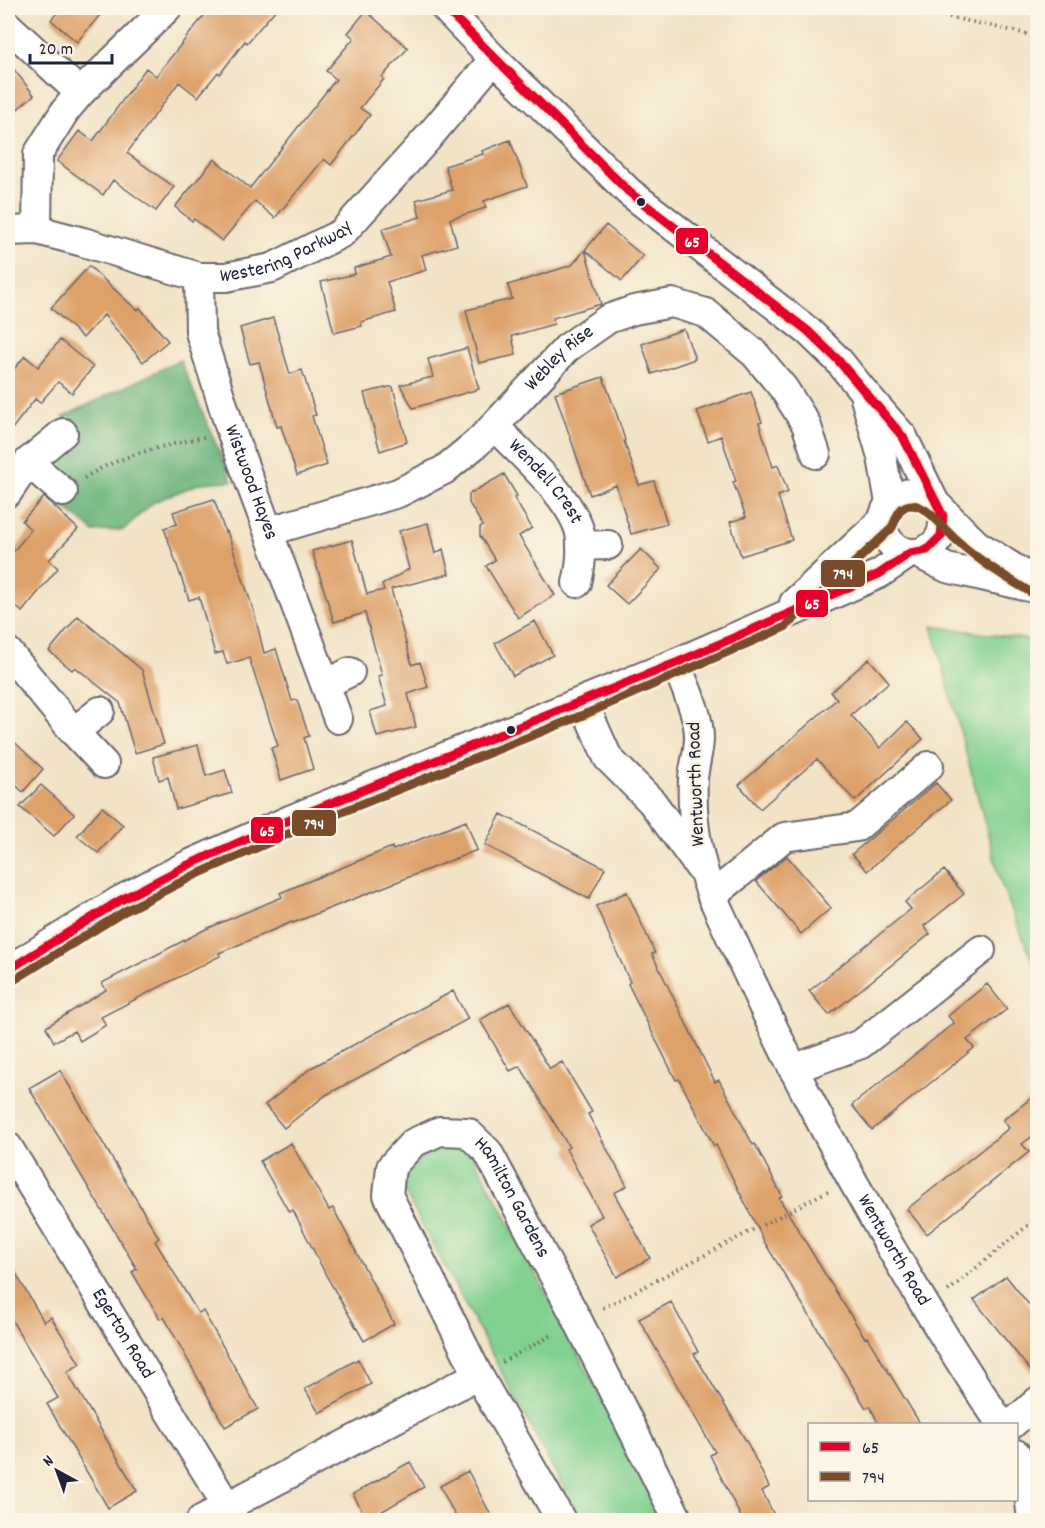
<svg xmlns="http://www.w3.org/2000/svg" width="1045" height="1528" font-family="Dekko,sans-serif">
<rect width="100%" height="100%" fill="#fcf5e5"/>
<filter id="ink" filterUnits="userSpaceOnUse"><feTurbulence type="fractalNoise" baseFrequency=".0167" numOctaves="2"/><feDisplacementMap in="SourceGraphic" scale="12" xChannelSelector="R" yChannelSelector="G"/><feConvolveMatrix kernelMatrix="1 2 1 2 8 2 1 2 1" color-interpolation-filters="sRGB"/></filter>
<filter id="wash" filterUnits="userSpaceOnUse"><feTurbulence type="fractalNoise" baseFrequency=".008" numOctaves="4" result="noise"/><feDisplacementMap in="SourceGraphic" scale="24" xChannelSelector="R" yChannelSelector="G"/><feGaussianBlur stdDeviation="1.35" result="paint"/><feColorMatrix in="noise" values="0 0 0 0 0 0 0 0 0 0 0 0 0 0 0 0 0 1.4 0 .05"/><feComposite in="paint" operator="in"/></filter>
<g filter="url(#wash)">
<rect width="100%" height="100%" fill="#f2e3c6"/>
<!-- green -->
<path fill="#81d08f" stroke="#527965" stroke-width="1.5" d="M932,626L1037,641V973L1001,883Z
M453,1143L471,1151L661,1511L659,1520H581L402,1187L407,1171L423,1157Z"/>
<!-- forest -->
<path fill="#68b27a" stroke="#456a5a" stroke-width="1.5" d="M180,360L232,481L201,483L154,502L123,530L94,532L54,499L69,481L59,456L81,435L63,417Z"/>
<g id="blocks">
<!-- building -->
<path fill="#dda16b" d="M61,8H106L77,42L51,20Z
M210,8H277L247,43L245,41L220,74L218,72L198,97L179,82L127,153L174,187L156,211L113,180L103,195L57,161L79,131L93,141L146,68L156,76Z
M366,11L408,48L382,77L384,79L360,108L370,115L331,165L324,159L275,218L255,201L222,241L194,219L192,221L175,207L214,159L250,188L336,79L326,71L354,38L348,33Z
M8,62L34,95L8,117Z
M510,140L527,186L484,201L486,208L450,219L457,245L422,255L426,270L387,282L396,312L361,322L362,326L334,333L321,282L355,274L354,268L391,257L382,229L420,217L416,200L452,190L445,166L483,154L482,151Z
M606,225L643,256L622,281L585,250Z
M585,250L601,304L553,318L554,324L512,336L516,355L479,363L466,310L512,299L508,285L572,265Z
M89,266L137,310L140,308L168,341L143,362L104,315L83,338L51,308Z
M273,318L290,374L302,370L316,415L312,416L327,465L297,475L281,426L277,427L259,362L250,364L240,328Z
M684,329L695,359L652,374L642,344Z
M60,340L93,367L72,393L58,382L40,403L35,399L8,434V376L25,356L38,367Z
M467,348L479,389L413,408L400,385L433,377L428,359Z
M603,377L617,415L625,440L624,441L639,485L654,481L667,524L631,534L616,485L590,495L555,393Z
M389,387H393L407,442L380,451L364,393Z
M751,392L762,422L759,423L773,467L778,465L788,492L778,496L792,540L741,556L730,522L746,517L733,482L736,481L721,436L708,441L697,411Z
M504,474L517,496L514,498L532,528L519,536L555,595L518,618L486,566L495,560L480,536V527L483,526L469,503V494Z
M44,497L78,529L49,560L58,568L22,612L8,599V558L31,530L22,521Z
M214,499L225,532L227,531L254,612L264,653L276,649L292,701L297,700L309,736L304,738L313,769L281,780L271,748L278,746L249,658L227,664L223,652L215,654L199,597L189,600L164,528L177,524L173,512Z
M428,523L435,554L443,549L449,574L391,589L412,665L420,662L428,687L408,694L416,727L377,737L370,711L387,706L378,676L382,675L365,613L334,622L312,551L352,540L367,594L384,590L382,585L409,569L399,531Z
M641,549L661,569L627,604L606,585Z
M78,616L142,670L164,744L135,753L120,703L75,667L72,670L49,651Z
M535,621L553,655L513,676L495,643Z
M869,659L889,682L851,715L880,748L907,722L923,739L855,801L817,759L760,809L739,785L837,699L831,692Z
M8,736L43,769L23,792L8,778Z
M198,745L206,776L225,770L232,793L176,809L168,777L159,780L153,757Z
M936,783L951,800L867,871L852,854Z
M41,785L74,814L54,836L20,807Z
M102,807L123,825L98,853L77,836Z
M501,814L605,868L589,899L485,845Z
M466,821L477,850L293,923L292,922L219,953L220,956L101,1017L106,1025L80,1041L74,1031L54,1042L46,1027L106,990L102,983L206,929L282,897L280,893L392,847L393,850Z
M787,856L831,908L801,934L756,881Z
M944,870L964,894L924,926L930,934L829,1015L809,991L911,909L905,902Z
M627,892L655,953L652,954L715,1082L719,1080L753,1145L755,1144L782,1196L779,1198L828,1279L865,1338L867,1337L921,1425H879L870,1406L866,1408L765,1243L716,1145L714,1146L679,1079L676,1080L628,984L630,982L596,906Z
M987,984L1007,1009L967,1040L974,1048L872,1130L852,1105L954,1023L948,1016Z
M453,991L468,1019L326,1095L284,1128L265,1105L311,1068Z
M509,1003L550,1069L562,1062L592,1112L588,1114L627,1186L614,1193L650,1258L617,1277L588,1224L602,1216L566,1149L569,1147L520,1066L510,1071L480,1020Z
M60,1070L159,1238L155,1241L198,1313L203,1311L258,1409L225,1427L164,1317L160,1319L132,1272L137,1269L29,1088Z
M1038,1093V1132L1022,1144L1029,1152L927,1234L907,1209L1009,1128L1003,1120Z
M291,1143L329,1210L333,1208L394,1324L364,1341L327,1277L293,1210L289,1212L260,1161Z
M8,1260L44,1322L51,1317L80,1364L67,1372L137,1491L108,1508L47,1404L58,1398L8,1314Z
M1006,1276L1038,1316V1380L974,1300Z
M671,1302L698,1352L694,1354L748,1444L769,1487L762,1491L777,1521H743L710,1455L715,1452L639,1319Z
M358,1359L371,1384L319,1413L305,1389Z
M410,1462L424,1487L367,1520L353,1494Z
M468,1471L494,1521H458L440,1486Z"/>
</g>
</g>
<g filter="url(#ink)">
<use href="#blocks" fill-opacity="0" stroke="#6b666c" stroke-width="1.5"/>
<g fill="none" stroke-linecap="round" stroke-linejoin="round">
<defs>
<g id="minor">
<path d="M445,8L494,59L629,192L808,331L838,360L863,391L903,437L934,501"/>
<path d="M8,26L80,93"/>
<path d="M37,230L38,154L65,111L80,93L167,8"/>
<path id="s1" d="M8,231L37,230L83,242L199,277H226L272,268L342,233L427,139L494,59"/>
<path id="s2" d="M199,277L200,332L231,431L338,719"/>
<path d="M865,398L882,457L890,503"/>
<path id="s3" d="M494,426C519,452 572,498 580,533C583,551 581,566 577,583"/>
<path d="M28,462L63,492"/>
<path d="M8,492L28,462L63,433"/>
<circle cx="913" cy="523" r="30"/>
<path d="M939,507L976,544L1034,581"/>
<path id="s4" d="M270,531L398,493L444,470L477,443L494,426L567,348L608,319L634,310L672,303L706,313L755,354L784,389L806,424L816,454"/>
<path d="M581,546L608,545"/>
<path d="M917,553L947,568L1038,589"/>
<path d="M794,603L883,520"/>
<path d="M8,652L74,732L104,764"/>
<path id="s5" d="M676,663C684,686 699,712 699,738C699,751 694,765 693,779C691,818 698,860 712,896C739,954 765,1013 794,1070C856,1192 925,1311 1001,1424"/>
<path d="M326,684L350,672"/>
<path d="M583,702L608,758L652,802L700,868"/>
<path d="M74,732L100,711"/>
<path d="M712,896L784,837L857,827L929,766"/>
<path d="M8,970L119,901L188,865L292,819L676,663L879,574L910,553"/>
<path d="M793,1069L861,1044L981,950"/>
<path id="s6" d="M8,1147L227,1506L234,1520"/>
<path d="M1012,1424L1038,1401"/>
<path d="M1016,1454L1029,1494L1032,1520"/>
<path d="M201,1520L478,1375"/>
<path id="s7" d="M561,1520L478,1375L388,1195L391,1167L413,1143L440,1131L467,1132L488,1152L578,1321L676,1516L674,1520"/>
</g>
</defs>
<!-- minor casing -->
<use href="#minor" stroke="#6b666c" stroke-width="32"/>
<!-- path -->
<path stroke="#6b666c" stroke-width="4" stroke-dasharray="1.5 4.5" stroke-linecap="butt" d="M908,8L1023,33L1038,39
M84,478C120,455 163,446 204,437
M948,1291L1038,1217
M603,1308L828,1191
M502,1362L554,1334"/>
<!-- minor -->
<use href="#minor" stroke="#fff" stroke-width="28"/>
<defs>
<path id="bus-1" d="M8,970L119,901L188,865L292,819L676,663L879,574L910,553L927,550L941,536L943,516L903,437L838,360L808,331L629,192L445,8"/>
<path id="bus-2" d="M14,980L125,911L193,876L297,830L588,713L785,627L891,529C897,520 897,506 911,505C924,505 937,520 945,529C971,556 1000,574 1032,593"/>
</defs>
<!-- bus-1 casing -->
<use href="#bus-1" stroke="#fcf5e5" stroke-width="14"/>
<!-- bus-2 casing -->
<use href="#bus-2" stroke="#fcf5e5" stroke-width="14"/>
<!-- bus-1 -->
<use href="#bus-1" stroke="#e4002b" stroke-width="9"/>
<!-- bus-2 -->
<use href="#bus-2" stroke="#7a4b2a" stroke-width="9"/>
</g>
</g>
<!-- markers -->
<g fill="#22223b" stroke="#fcf5e5" stroke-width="2">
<circle cx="641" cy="202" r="5"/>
<circle cx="511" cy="730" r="5"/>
</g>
<g text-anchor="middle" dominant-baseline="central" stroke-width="5" stroke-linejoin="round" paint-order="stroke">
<!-- street labels -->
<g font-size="20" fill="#22223b" stroke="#fcf5e5">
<text stroke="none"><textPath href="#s1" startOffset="290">Westering Parkway</textPath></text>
<text stroke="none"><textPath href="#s4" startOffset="346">Webley Rise</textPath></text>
<text stroke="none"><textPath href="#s2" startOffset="214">Wistwood Hayes</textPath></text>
<text stroke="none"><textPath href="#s3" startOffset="76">Wendell Crest</textPath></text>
<text transform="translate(697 784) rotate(-92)">Wentworth Road</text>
<text stroke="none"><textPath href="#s7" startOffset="566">Hamilton Gardens</textPath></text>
<text stroke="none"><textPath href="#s5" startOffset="638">Wentworth Road</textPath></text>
<text stroke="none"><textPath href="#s6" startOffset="219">Egerton Road</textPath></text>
</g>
</g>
<g stroke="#fcf5e5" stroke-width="2">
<rect x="675" y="227" width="34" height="28" rx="6" fill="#e4002b"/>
<rect x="820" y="559" width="46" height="29" rx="6" fill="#7a4b2a"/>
<rect x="795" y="589" width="34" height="29" rx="6" fill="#e4002b"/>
<rect x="291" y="809" width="46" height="28" rx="6" fill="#7a4b2a"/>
<rect x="250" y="816" width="34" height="28" rx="6" fill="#e4002b"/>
</g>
<g font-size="16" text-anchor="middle" font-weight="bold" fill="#fff">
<text x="692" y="247">65</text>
<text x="843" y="579">794</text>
<text x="812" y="609">65</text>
<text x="314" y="829">794</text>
<text x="267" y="836">65</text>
</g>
<!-- margin -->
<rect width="1045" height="1528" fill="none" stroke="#fcf5e5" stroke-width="30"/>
<!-- legend -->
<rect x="808" y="1423" width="210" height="78" fill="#fcf5e5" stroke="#a5a1a1" stroke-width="1.5"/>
<rect x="820" y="1442" width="30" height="9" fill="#e4002b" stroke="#a5a1a1" stroke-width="1.5"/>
<text x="862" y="1453" font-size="18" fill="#22223b">65</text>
<rect x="820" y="1472" width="30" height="9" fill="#7a4b2a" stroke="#a5a1a1" stroke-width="1.5"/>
<text x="862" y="1483" font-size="18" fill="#22223b">794</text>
<!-- north arrow -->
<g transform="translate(57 1471) rotate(319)" stroke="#fcf5e5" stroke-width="4.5" paint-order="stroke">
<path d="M0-4.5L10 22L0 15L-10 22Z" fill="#22223b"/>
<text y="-9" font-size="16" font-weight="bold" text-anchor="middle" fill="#22223b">N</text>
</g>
<!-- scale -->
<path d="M30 54v9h82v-9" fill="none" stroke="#22223b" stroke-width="3"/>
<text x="39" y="54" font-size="18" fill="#22223b" stroke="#fcf5e5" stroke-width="4.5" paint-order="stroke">20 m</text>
</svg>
